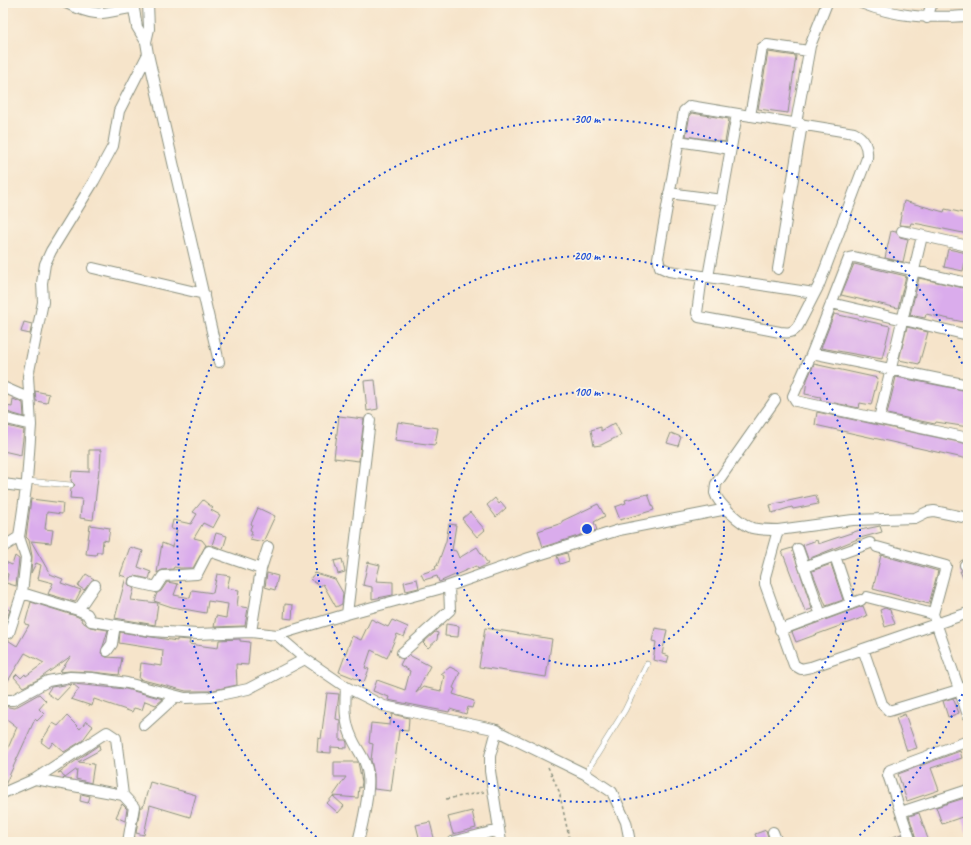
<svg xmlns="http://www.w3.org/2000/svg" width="971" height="845" font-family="Caveat,sans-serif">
<rect width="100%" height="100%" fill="#fcf5e5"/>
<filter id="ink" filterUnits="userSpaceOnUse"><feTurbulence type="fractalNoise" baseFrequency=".025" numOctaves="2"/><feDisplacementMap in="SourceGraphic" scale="8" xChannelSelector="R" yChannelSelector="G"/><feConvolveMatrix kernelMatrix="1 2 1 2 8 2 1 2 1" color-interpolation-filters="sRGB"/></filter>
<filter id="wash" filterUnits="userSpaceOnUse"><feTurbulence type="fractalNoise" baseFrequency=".012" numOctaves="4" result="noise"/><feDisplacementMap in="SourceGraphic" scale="16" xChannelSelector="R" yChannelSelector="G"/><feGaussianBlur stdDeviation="0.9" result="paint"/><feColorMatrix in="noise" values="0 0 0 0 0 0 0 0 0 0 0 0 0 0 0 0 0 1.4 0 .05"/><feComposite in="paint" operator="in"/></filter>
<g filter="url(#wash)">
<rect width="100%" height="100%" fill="#f6e4ca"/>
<g id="blocks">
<!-- building -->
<path fill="#daacec" d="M768,52L796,56L788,113L758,109Z
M692,113L729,119L725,142L686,136L690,114Z
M904,201L944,212L945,209L968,214V234L919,224L911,223L910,226L899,225Z
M891,231L896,232L900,237L908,239L903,262L885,258Z
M948,249L967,253L963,271L944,267Z
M854,264L906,276L898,308L841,295Z
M919,278L968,289V323L926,314L925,318L910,315Z
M834,314L890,326L882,359L821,348Z
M24,322L32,324L30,334L21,332Z
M907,327L928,332L919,364L899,360Z
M814,364L878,378L871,405L860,403L859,408L820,400L821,397L805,394L807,380Z
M896,377L968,391V427L936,422L935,424L887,414Z
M375,380L378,409L367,411L364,381Z
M35,391L49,394L47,403L36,401Z
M13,399L23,403L24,417L7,412V406L12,407Z
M817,412L968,444V459L815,425Z
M339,416L364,419L359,461L334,458Z
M398,422L438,428L435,445L395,440Z
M615,423L621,435L601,445L594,446L591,430L601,427V431Z
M3,425L24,430L21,455L3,451Z
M671,433L681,437L678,446L667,443Z
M89,450H101L100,470L99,469L93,520L80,518L82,499L70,498L71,489L75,485L71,481L72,471L89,472Z
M648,494L654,510L620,520L615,507L626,503L625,500Z
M816,495L818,504L793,509L792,507L772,513L770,505Z
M495,498L499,504L501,502L506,508L496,517L487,505Z
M31,499L63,503L62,514L47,512L45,529L53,530L51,543L31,541L50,574L63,579L61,583L81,590L75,602L48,594L53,583L38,579L41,565L36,563L31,573L32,556L29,540L26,537Z
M203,500L213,508L211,510L220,515L213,528L203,523L194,538L202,540L206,545L193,568H180L174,567L173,569L162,570L157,573L162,543L172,547L177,530L171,529L173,520L191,524L197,514L193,512Z
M598,504L605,516L594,522L597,530L543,547L538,531L562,523V521Z
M258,508L275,516L263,542L250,539L252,531L250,530L252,524H251Z
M470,512L485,530L477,537L462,519Z
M449,524L456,525L452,550L456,551L459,558L477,547L488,564L478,569L476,566L439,582L437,576L424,580L421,574L436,569L435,566H437L446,541Z
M90,525L110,528L108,541L103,540L102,552H97L96,555L86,554Z
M880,526L882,532L860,538L808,559L803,545L817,540L818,544L860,530Z
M216,533L227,536L223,549L212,545Z
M130,547L143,551L138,567L151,572L149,579L135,576L129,578L128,584L134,589L131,600L158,603L155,625L115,618L126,577L120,575Z
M792,548L812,609L805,611L782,551Z
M567,553L569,561L560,564L557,556Z
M881,555L938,571L929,604L873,589Z
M15,556L19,559L16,586L6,583L8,574L3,572V561L12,565Z
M342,559L345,572L338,574L334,561Z
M368,562L380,565L376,581L393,582V595L372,599V587L363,585Z
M831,564L843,600L826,606L812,571Z
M960,571H968V590Z
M267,573L278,576L275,590L265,587Z
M315,573L335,579L343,593L342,604L336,607L323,584L320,586L310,579Z
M86,574L94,579L84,590L78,586Z
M217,574L230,576L227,588L239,590L237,606L248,608L245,626L214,627L216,616L226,618L228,604L208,601L206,613L172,607L154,601L157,593L161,591L167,582L178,584L174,595L190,598L192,590L213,593Z
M417,579L419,588L406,591L404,582Z
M31,602L76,616L82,619L81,621L90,627L108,630L101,653L106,657L122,658L119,675L92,672L70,671L60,672L71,656L39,679L23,687L14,677L17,674L21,678L25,674L26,676L44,663L25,653L3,689V637L17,646L29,625L25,624Z
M285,604L293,605L292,619L284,618Z
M863,606L867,616L796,642L792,632Z
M3,607L10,610L3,630Z
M885,608L890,610L895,624L885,627L880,610Z
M371,619L388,627L392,620L408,627L404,637L397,634L387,658L371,650L365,668L369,669L364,682L339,672L352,636L361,640Z
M446,624L459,626L458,637L445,636Z
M485,628L552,639L546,677L479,667Z
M655,628L667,630L662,654L669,656L667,663L653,660L656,642L652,641Z
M120,632L177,641V639L190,640L189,644L218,648L219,640L240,639V641L250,642L248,665L236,664L237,685L209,691H186L139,679L141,663L162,666L163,650L119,643Z
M435,632L438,633L437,640L428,648L423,643Z
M409,655L430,666L416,693L423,687L441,691L444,676L441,674L450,667L460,672L453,688L455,689L453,694L474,701L472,708L468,707L466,714L450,709L449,712L393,701L388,700L389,697L373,691L377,680L405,690L410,671L400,665L403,659Z
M72,684L57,700L47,693L51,687Z
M73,684L126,689L163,699L156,705L145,701L142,710L134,708L132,712L94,699L92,706L71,699L79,689Z
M327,693L339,694L336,719L340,720V740H346L347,743V748L331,747V753L317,752L318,738L321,739Z
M39,694L46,701L39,709L44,714L37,721L35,719L5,785L3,786V760L17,727L3,716V706L14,708Z
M953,698L959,713L948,717L943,701Z
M392,714L409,718L408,731L399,730L391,791L374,789V774L371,760L373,744L369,743L371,723L390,725Z
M905,714L917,748L907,751L896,718Z
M67,716L80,729L86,721L93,726L82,741L64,752L53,742L49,748L41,742L53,723L58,726Z
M99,745L100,750L78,762L94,764L91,783L76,779L77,769L65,778L61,772L58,773Z
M960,751L962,758L931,768L939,790L907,801L898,774Z
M334,762H358L362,782L361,788L359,787L358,798L333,796L346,777H334Z
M150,782L196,795L190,817L150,805L144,835L136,833L140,807H143Z
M81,794L90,796L88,803L80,801Z
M333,796L344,806L338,813L327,803Z
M968,797V833L962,817L942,824L936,807Z
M122,804L127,809L125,821L116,817Z
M472,811L476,828L453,834L448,817Z
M919,813L929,842H917L909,816Z
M430,822L434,838L420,841L416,825Z
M766,830L769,840L758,842L755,834Z
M901,834L904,842H883L882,841Z"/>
</g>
</g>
<g filter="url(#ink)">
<use href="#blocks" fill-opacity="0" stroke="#8a907f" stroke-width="1"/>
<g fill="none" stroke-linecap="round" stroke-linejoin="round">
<defs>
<path id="lane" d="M27,481L71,485
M585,774L625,710L647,664"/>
<path id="street" d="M66,3C98,18 100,14 134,7
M133,3L137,27L146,42
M148,3L149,29L146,42L148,54L219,362
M861,3C899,18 929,18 968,16
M927,18L932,3
M148,54L119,111L113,146L94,181L51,251L45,264L42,283L43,302L28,376L31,425L27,481L19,537L26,558L22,593L78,610L87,614L91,621L152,631L197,634L251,632L277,635L305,659L346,687L384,706L493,729L585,774L612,792L626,822L630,842
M750,116L762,48L767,45L809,51
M796,123L810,46L827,3
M678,141L731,149
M669,193L722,200
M902,231L968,246
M93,268L204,294
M778,269L802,124
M702,276L697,313L699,317L780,332C789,333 793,333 798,326L819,285L867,158C868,146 864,138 854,133L690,106L684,111L658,258L660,267L669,271L814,293
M708,277L737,114
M968,283L854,257L849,258L812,353L793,396L796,401L968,438
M831,303L968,335
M812,353L968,385
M3,387L28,398
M775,400L716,484L715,493C718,504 741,524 752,528C760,530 769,530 778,530L765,577V584L794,665L801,669L811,667L968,613
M3,418L31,425
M879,419L922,236
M3,484L26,487
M778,530L853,520L915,518L927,512L934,511L968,518
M3,547L19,537
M877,547L946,566L933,614L968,715
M798,549L821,615
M835,556L851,604
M965,565L968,564
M804,567L870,543
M134,582L156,587L163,576L197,574L209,551L261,569
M867,597L933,614
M78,610L95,585
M347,614L370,420
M780,630L861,600
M251,632L261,569L268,547
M9,633L22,593
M277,635L347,614L446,587L529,558L619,530L727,509
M863,649L882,704L889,711L968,687
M107,651L112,644L115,625
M402,653L450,610L449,586
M346,687C345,705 344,721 352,738C358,752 366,758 368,775C370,791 362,826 358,842
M3,700H13L48,681L70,677L92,678L127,683L185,698L210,697L248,689L305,659
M144,725L176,696
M497,730L490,756V771L501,842
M35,779L123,795
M3,793L35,779L107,732L116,738L123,795L134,807L128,842
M901,812L968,790
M773,832L777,842
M452,842L499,830
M911,842L888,775L890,770L968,741"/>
</defs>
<!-- lane casing -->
<use href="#lane" stroke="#8a907f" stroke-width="6"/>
<!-- street casing -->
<use href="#street" stroke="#8a907f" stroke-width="12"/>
<!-- path -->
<path stroke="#8a907f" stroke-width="1.5" stroke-dasharray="3 3" stroke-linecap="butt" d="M548,767L559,791L570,842
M446,799L484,792"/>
<!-- lane -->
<use href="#lane" stroke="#fff" stroke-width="5"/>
<!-- street -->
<use href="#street" stroke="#fff" stroke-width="10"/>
</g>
</g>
<!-- distance rings -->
<g fill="none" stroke="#1d4ed8" stroke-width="2" stroke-dasharray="2 4">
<circle cx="587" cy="529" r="137"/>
<circle cx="587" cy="529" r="273"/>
<path d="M967 683A410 410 0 0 1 853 841M321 841A410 410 0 1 1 967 375"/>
</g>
<circle cx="587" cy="529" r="6" fill="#1d4ed8" stroke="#fcf5e5" stroke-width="2"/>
<g font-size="12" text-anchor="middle" font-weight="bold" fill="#1d4ed8" stroke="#fcf5e5" stroke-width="3.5" stroke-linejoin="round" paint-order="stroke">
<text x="587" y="123">300 m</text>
<text x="587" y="260">200 m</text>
<text x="587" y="396">100 m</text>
</g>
<!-- margin -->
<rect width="971" height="845" fill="none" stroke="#fcf5e5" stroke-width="16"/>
</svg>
